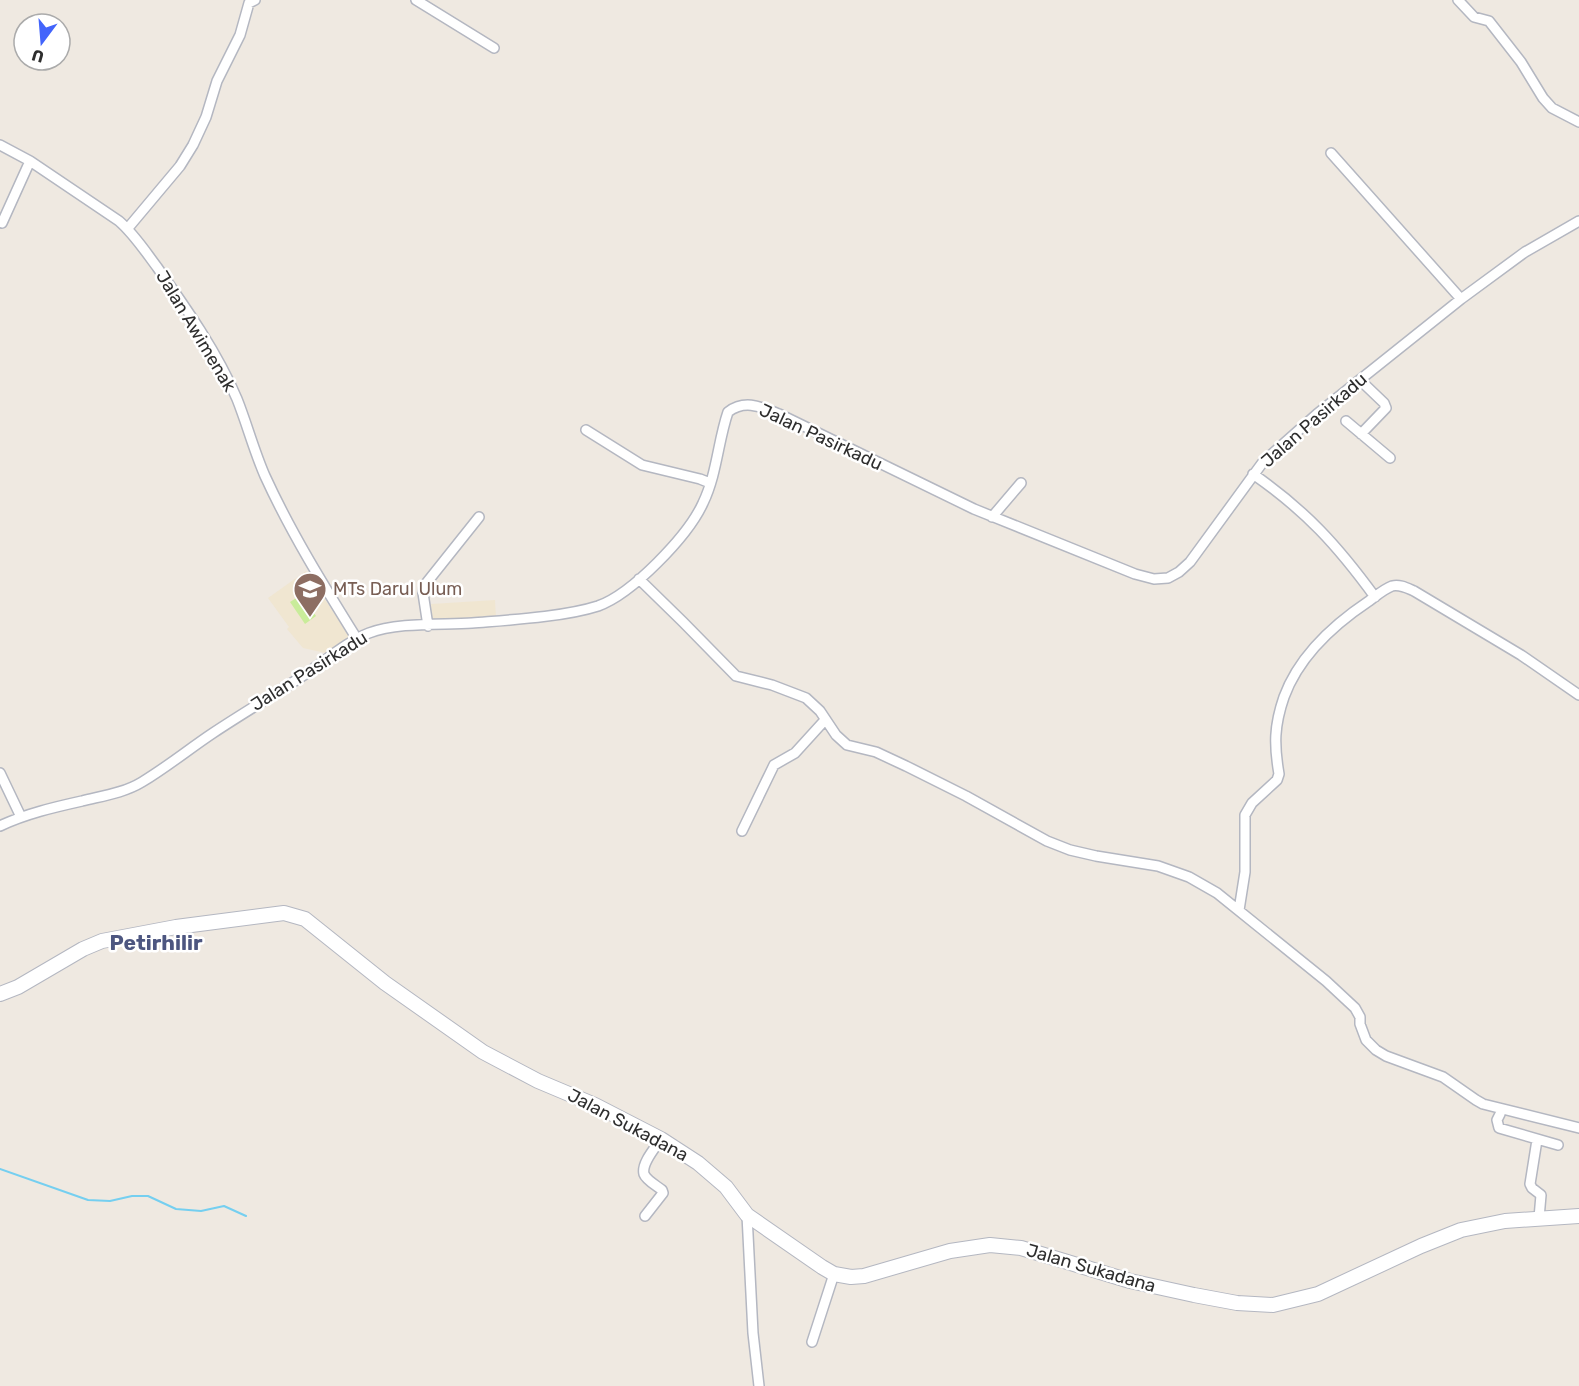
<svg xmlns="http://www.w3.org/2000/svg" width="1579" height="1386" font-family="Rubik,sans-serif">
<rect width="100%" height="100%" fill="#efe9e1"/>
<!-- education -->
<path fill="#f0e6d1" d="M306,571L350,637L330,654L303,648L287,629L289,627L268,598Z
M495,600L496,618L432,622L431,604Z"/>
<!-- pitch -->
<path fill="#c9ec9a" d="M301,595L316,616L305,624L290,602Z"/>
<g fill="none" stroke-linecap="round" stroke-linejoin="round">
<!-- stream -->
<path stroke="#75cff0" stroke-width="2" d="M0,1169L88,1200L110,1201L132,1196H148L176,1209L201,1211L224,1206L246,1216"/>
<defs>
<path id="minor" d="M416,0L494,48
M1458,0L1474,17L1489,21L1521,62L1543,98L1552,108L1579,122
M0,145L30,161L119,221C134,234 145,251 157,267C186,308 217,352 237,399C247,424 254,451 265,476C291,533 324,586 357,639
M1331,153L1461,299
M2,223L30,161
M128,228L180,166L193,145L206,117L217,81L240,35L249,3L255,0
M1360,380L1384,403L1386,408L1361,434
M1346,421L1390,458
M586,430L642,465L700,479L710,483
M1253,474C1306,511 1337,545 1375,597
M992,517L1021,483
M639,579L683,622L736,676L772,685L806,698L820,711L836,735L847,745L876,752L906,766L966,796L1047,841L1070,850L1096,856L1158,866L1189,877L1217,893L1326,981L1355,1008L1360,1017V1024L1366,1040L1376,1050L1386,1056L1443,1077L1476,1100L1483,1104L1579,1128
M428,626L423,593L424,586L479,517
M0,773L21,817
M0,826C25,814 55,807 82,801C102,796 124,793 142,782C167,767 189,749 213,733C243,713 274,695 304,675C324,662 348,641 369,633C397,622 442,625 472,623C508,620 564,617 598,606C632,594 688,536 703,503C717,474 718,441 728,412C745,399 761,407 779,414L974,509L1135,574L1154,579L1168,578L1179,572L1190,562L1263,462L1317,414L1461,299L1525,252L1579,221
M742,831L774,765L795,753L825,720
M1239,910L1245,872V815L1252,803L1277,780L1279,774C1274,745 1274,726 1284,697C1299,656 1333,625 1369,601C1376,596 1384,589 1392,586C1400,584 1407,588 1414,591L1521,655L1579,695
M1500,1114L1497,1120L1499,1128L1558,1145
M1537,1140L1530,1184L1532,1188L1541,1195L1539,1218
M747,1215L753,1333L759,1386
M645,1216L663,1193L662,1190C657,1186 646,1180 644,1174C641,1163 656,1147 661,1139
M812,1342L834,1274"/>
<path id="secondary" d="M0,994L18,987L83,949L102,941L176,927L284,913L305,919L385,983L483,1052L538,1081L595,1105L661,1139L698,1163L726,1187L747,1215L822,1267L834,1274L851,1277L864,1276L950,1251L990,1245L1021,1248L1130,1281L1194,1295L1237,1303L1273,1305L1318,1294L1421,1246L1461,1230L1505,1221L1579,1216"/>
</defs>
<!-- minor casing -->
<use href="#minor" stroke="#b4b7c1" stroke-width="12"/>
<!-- secondary casing -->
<use href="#secondary" stroke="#b4b7c1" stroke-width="16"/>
<!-- minor -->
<use href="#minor" stroke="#fff" stroke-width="9"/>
<!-- secondary -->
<use href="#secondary" stroke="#fff" stroke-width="14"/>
</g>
<!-- icons -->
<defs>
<symbol id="school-pin" viewBox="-11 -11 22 30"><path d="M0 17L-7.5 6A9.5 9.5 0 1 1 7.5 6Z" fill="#8d6e63" stroke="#fff"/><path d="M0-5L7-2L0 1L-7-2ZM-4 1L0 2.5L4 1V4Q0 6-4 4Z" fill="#fff"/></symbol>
</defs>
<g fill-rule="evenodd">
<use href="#school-pin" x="291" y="570" width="38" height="52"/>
</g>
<g text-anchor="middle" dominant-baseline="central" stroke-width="5" stroke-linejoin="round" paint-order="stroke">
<!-- street labels -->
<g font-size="18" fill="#2e2e2e" stroke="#fff">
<text transform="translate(196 331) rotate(59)">Jalan Awimenak</text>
<text transform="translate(1314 420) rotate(-41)">Jalan Pasirkadu</text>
<text transform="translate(821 437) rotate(25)">Jalan Pasirkadu</text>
<text transform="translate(309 671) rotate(-32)">Jalan Pasirkadu</text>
<text transform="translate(628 1125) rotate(28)">Jalan Sukadana</text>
<text transform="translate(1091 1268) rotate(16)">Jalan Sukadana</text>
</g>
<!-- education labels -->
<g font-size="18" fill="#785e54" stroke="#fff" text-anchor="start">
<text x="333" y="589">MTs Darul Ulum</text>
</g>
<!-- quarter labels -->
<g font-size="21" font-weight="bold" fill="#4d5680" stroke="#fff">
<text x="156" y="942">Petirhilir</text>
</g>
</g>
<!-- north arrow -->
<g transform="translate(42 42) rotate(196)"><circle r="28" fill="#ffffff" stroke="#ababab" stroke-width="1.5"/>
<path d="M0-4.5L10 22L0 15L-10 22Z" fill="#4264fb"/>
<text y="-9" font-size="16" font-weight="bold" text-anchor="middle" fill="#2e2e2e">U</text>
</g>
</svg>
